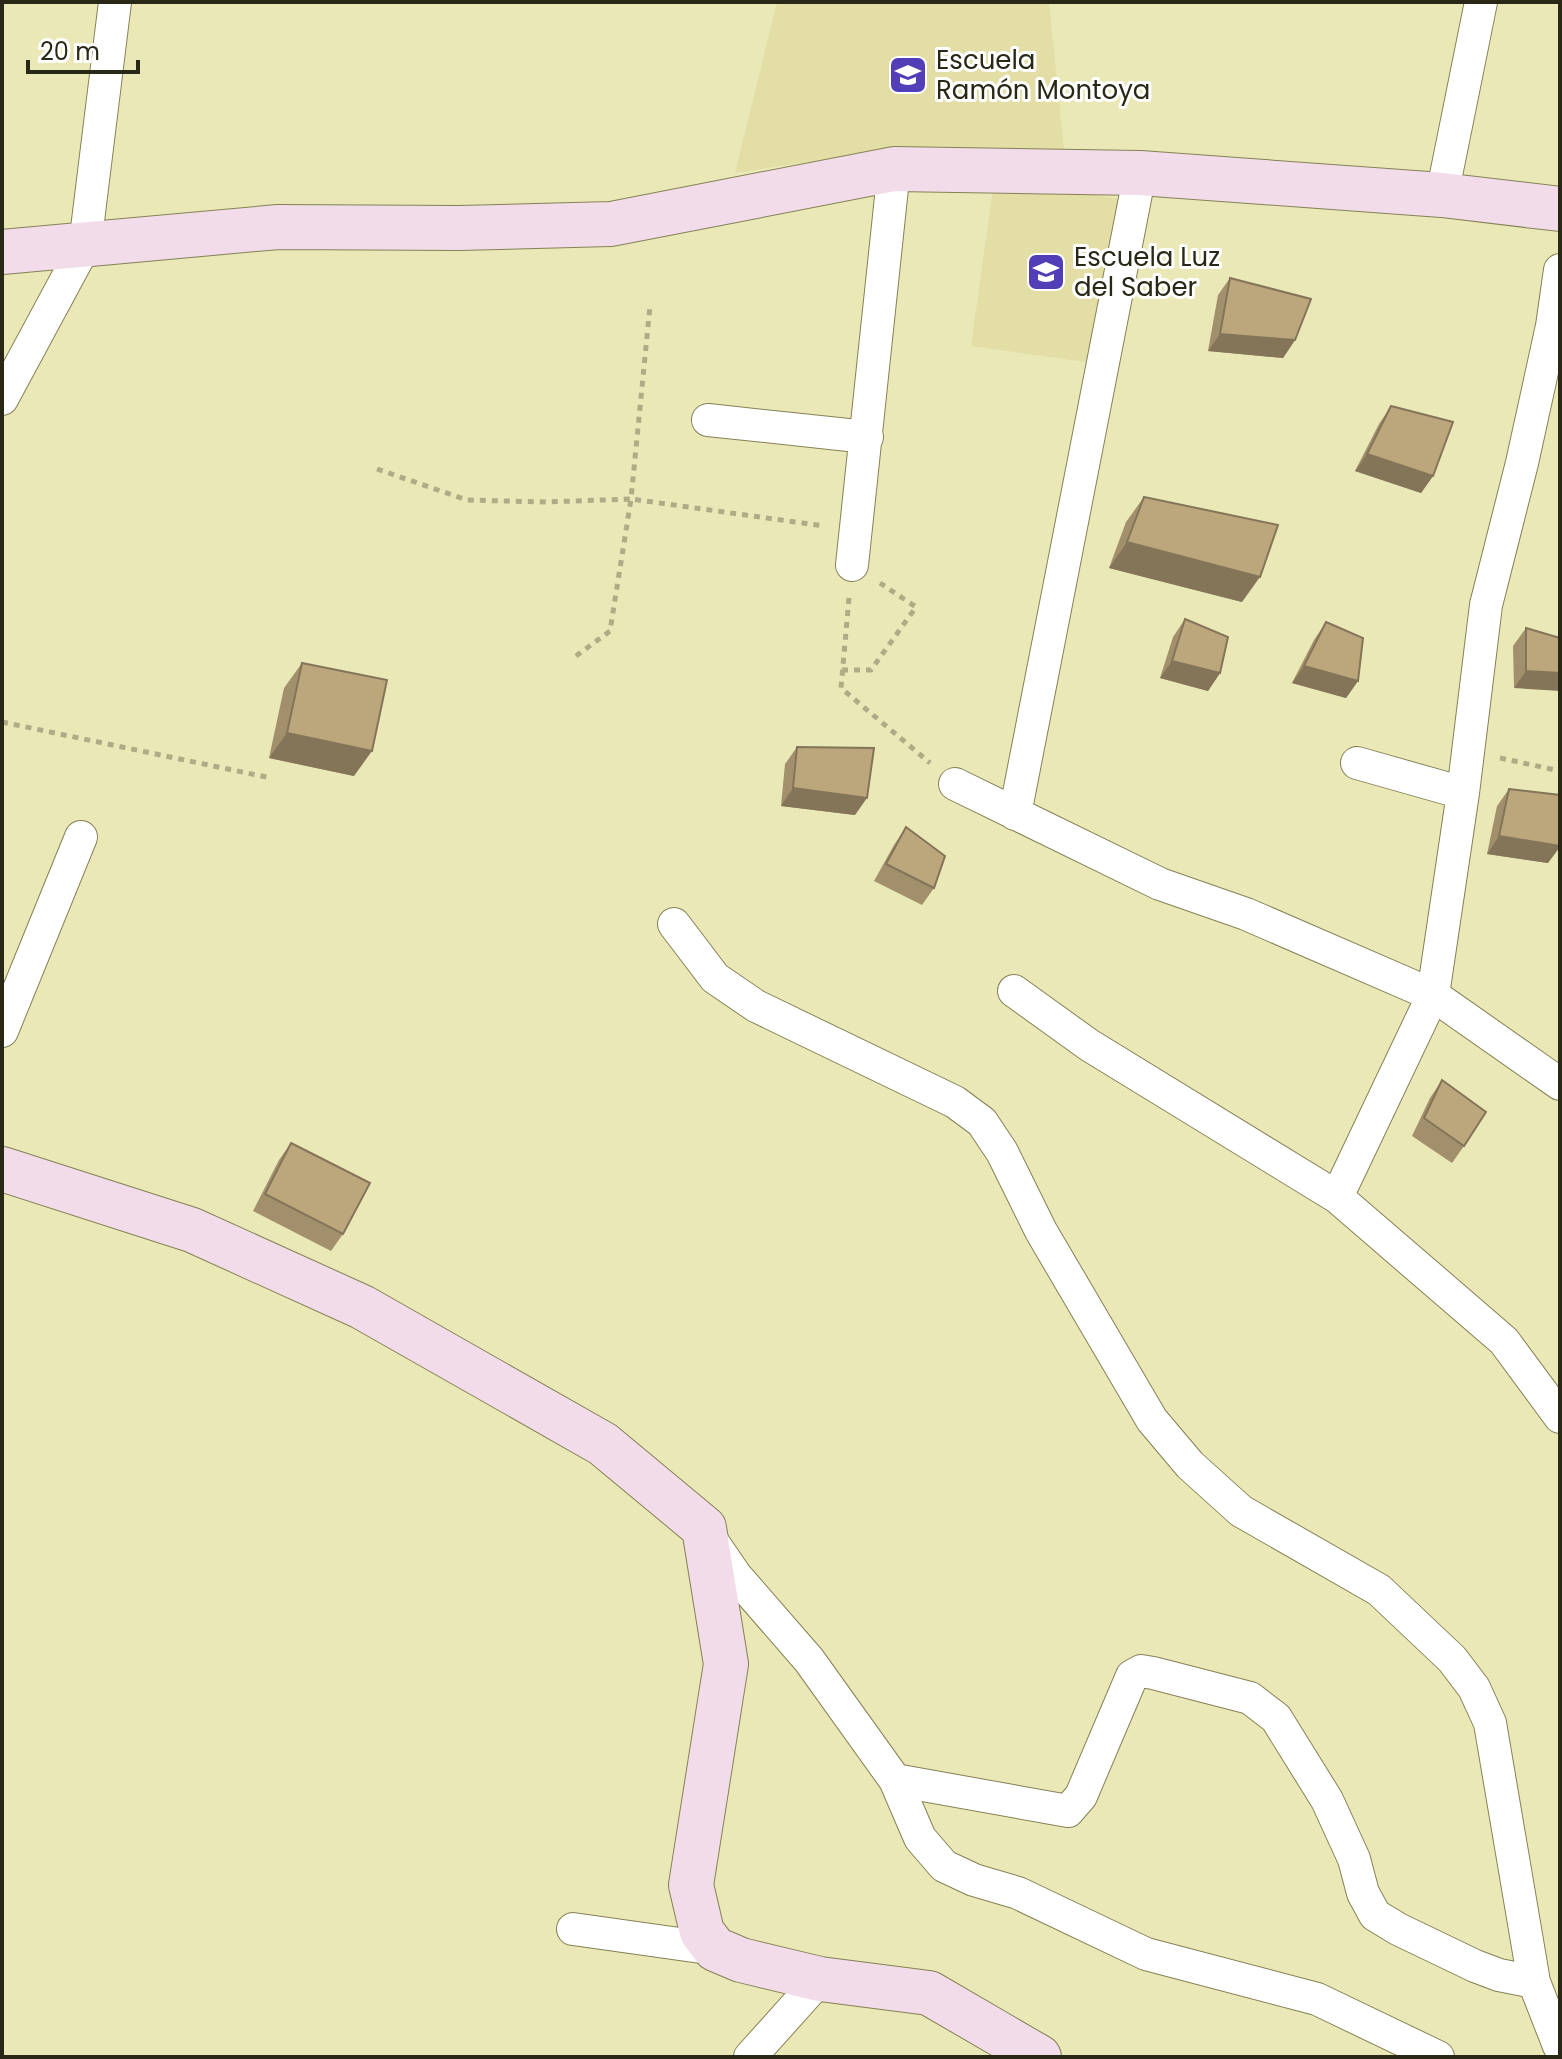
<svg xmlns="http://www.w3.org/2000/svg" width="1562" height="2059" font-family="Poppins,sans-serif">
<rect width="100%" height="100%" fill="#ebe8b8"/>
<!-- built -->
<path fill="#e2dea6" d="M777,2H1049L1064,149H892L735,173Z
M994,181L1121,199L1099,364L971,346Z"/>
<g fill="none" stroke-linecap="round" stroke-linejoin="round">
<defs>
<path id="street" d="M1442,195L1481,2
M2,399L85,245L115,2
M708,420L867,437
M852,565L894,169
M1357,763L1463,793
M955,784L1160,884L1246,914L1433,995L1560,1084
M1015,814L1140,173
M674,924L715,978L756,1006L955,1102L982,1122L1002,1152L1041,1231L1152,1420L1190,1465L1241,1511L1379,1590L1452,1659L1474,1688L1490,1723L1534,1982L1559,2046
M1014,991L1089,1045L1337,1197L1504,1341L1560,1417
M2,1031L81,837
M1337,1197L1433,995L1463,793L1486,605L1522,463L1552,326L1560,270
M710,1538L736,1576L809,1660L895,1780L920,1838L944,1866L974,1880L1018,1893L1146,1954L1317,1999L1438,2057
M895,1780L1068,1811L1081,1796L1132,1676L1141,1671L1153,1673L1250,1698L1276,1718L1327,1800L1354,1859L1363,1893L1375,1915L1398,1929L1475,1966L1499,1975L1534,1982
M573,1929L715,1949
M750,2057L820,1979"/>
<path id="secondary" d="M2,252L278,227L459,228L611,224L894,169L1140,173L1442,195L1560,209
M2,1169L192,1230L362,1307L603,1444L704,1528L726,1664L691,1885L702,1932L715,1949L741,1960L820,1979L929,1993L1039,2057"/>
</defs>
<!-- street casing -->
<use href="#street" stroke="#848155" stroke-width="34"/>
<!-- secondary casing -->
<use href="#secondary" stroke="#848155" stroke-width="46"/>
<!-- path -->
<path stroke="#afac85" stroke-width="5" stroke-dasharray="6 6" stroke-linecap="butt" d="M377,469L467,500L546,502L631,499L650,306
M849,598L841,688L930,763
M576,656L610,631L631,499L824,526
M842,670H871L916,607L880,583
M2,722L271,778
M1500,758L1560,771"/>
<!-- street -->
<use href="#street" stroke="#fff" stroke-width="32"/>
<!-- secondary -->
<use href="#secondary" stroke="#f2dce9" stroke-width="44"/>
</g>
<!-- wall -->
<path fill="#a2906c" d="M1230,278L1295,340L1283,358L1208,351L1218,295Z
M1391,406L1433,476L1421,493L1355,471L1379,424Z
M1144,497L1242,602L1109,568L1126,522Z
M1185,619L1220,673L1208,691L1160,678L1173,637Z
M1326,622L1358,681L1346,698L1292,683L1314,640Z
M1526,628L1560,638L1514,688L1513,646Z
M302,663L354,776L269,758L284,688Z
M797,747L855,815L781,806L785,764Z
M1509,789L1548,863L1487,854L1497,806Z
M906,827L934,888L922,905L874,881L894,845Z
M1442,1080L1464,1146L1452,1163L1412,1136L1430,1098Z
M291,1143L343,1234L331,1251L253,1211L279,1160Z"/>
<!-- shaded-wall -->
<path fill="#847558" d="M1220,334L1295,340L1283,358L1208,351Z
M1367,454L1433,476L1421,493L1355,471Z
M1127,542L1260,577L1242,602L1109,568Z
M1172,661L1220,673L1208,691L1160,678Z
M1304,666L1358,681L1346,698L1292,683Z
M1526,671L1560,673V691L1514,688Z
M287,733L372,751L354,776L269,758Z
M793,788L867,798L855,815L781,806Z
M1499,836L1560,846V847L1548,863L1487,854Z"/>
<!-- building -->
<path fill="#bca77d" stroke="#847558" stroke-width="2" d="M1230,278L1311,299L1295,340L1220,334Z
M1391,406L1453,422L1433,476L1367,454Z
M1144,497L1278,525L1260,577L1127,542Z
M1185,619L1228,637L1220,673L1172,661Z
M1326,622L1363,638L1358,681L1304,666Z
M1526,628L1560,638V673L1526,671Z
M302,663L387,680L372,751L287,733Z
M797,747L874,748L867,798L793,788Z
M1509,789L1560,795V846L1499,836Z
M906,827L945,856L934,888L886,864Z
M1442,1080L1486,1112L1464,1146L1424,1118Z
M291,1143L370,1183L343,1234L265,1194Z"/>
<!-- icons -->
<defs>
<symbol id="school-square" viewBox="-11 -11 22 22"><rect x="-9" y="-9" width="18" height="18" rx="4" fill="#523eb6" stroke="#fff"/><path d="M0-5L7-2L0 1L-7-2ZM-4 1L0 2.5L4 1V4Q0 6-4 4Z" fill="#fff"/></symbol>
</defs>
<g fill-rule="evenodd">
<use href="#school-square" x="886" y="53" width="44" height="44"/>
<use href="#school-square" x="1024" y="250" width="44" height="44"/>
</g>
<g text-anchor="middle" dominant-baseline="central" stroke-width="6" stroke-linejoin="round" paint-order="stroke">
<!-- poi labels -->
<g font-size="26" fill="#292715" stroke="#fff" text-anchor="start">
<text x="936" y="60">Escuela<tspan x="936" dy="30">Ramón Montoya</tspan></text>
<text x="1074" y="257">Escuela Luz<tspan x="1074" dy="30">del Saber</tspan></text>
</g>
</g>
<!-- border -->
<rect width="1562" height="2059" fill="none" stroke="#292715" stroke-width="8"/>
<!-- scale -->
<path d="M28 60v12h110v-12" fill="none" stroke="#292715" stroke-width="4"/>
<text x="40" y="60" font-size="24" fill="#292715" stroke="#ffffff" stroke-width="6" paint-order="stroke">20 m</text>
</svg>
